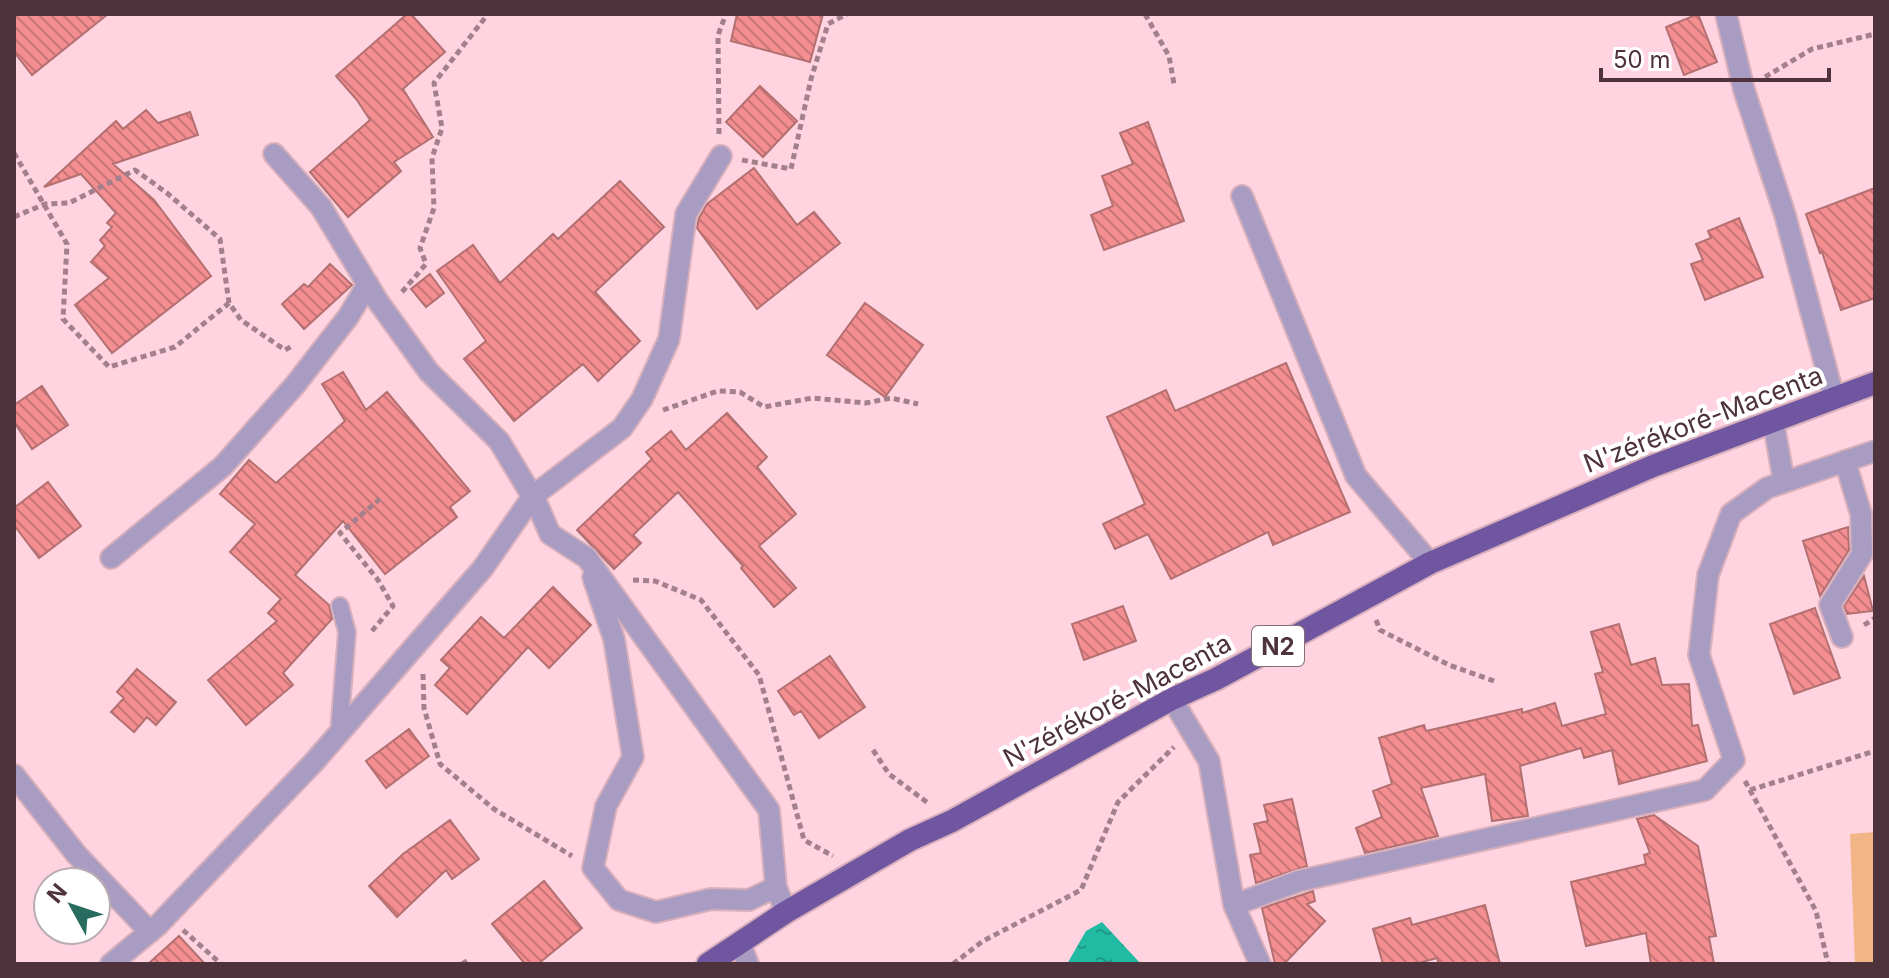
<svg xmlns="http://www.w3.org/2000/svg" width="1889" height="978" font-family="Inter,sans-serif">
<defs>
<pattern id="water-ripples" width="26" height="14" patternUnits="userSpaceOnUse" patternTransform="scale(2)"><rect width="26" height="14" fill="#21baa2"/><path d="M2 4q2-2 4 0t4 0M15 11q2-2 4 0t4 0" fill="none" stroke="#1f9885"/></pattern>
<pattern id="building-back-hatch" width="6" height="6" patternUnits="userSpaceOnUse" patternTransform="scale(2)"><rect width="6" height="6" fill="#f48e91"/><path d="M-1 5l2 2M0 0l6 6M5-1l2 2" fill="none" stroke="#c87578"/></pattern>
</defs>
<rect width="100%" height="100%" fill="#ffd3e0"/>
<!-- pitch -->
<path fill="#f2b586" d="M1875,832V963L1855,964L1850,834Z"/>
<!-- water -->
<path fill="url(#water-ripples)" d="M1102,922L1141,964H1067L1086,931Z"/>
<!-- building -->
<path fill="url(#building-back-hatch)" stroke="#b37071" stroke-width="2" d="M14,14H108L32,75L14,52Z
M407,14H411L445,52L403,89L433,137L394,162L401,171L348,217L310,172L370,120L357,100L336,76Z
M737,14H823L810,62L731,41Z
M1698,14L1717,62L1684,75L1666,27Z
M760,86L797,121L763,157L726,122Z
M146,110L158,123L190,112L198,135L113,164L154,200L211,276L112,353L75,305L109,278L91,262L105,246L100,240L112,227L107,223L116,213L81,174L44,187L116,121L123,129Z
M1148,122L1184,221L1104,250L1091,215L1113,206L1102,176L1133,164L1120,133Z
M754,168L797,225L814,212L840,243L757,309L697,228L699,218L707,204Z
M620,181L664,227L595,292L640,341L598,381L583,364L514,421L464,359L486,341L437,271L473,245L500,283L553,234L558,239Z
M1875,188V298L1841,310L1822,252L1820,253L1806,214Z
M1739,218L1763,277L1705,300L1691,264L1703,260L1696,244L1711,238L1708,231Z
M330,264L352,285L304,329L282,304L304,284L308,287Z
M430,274L444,293L426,307L411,289Z
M865,303L923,345L885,397L827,355Z
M1286,363L1350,512L1273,545L1268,532L1171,579L1148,534L1115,549L1103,524L1145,504L1107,417L1166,390L1175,411Z
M343,372L366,410L387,392L470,491L450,507L457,517L385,574L343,521L295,575L329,605L332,619L283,673L293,685L246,725L208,680L277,621L268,613L281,599L230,552L255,524L220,494L249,460L276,483L345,421L322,384Z
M42,386L68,425L32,449L14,422V405Z
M727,413L767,457L757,467L796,514L759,546L796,588L774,607L741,568L743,566L678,492L633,535L641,543L614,569L577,530L652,459L646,452L671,431L686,450Z
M48,482L81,526L39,558L14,525V508Z
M1848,527L1849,550L1820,596L1803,541Z
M1864,576L1873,611L1847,614L1844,606Z
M553,587L591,625L549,668L528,647L467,714L435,685L450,668L441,660L481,617L504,638Z
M1123,606L1136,641L1084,660L1072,624Z
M1815,608L1840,678L1794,694L1770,624Z
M1619,624L1631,665L1655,658L1662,685L1689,684L1692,726L1698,725L1707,761L1619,784L1612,750L1584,758L1581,748L1520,766L1528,816L1492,821L1485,774L1421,788L1438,836L1365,853L1356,828L1382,817L1373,791L1392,784L1379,738L1424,725L1426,731L1522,709V713L1555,703L1562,726L1606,714L1595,674L1603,672L1591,632Z
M830,656L865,707L819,738L801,711L794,715L778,691Z
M137,669L176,702L156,725L147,717L134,732L111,712L124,698L117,692Z
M409,729L429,756L386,788L366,761Z
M1292,799L1307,866L1256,883L1250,855L1261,853L1254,824L1268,821L1264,805Z
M1654,815L1698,846L1716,936L1709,937L1714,964H1651L1646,933L1586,946L1571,882L1646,864L1644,855L1650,853L1637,819Z
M450,820L479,859L452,879L446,870L397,917L369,886L403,854Z
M544,881L582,928L538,964H525L492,924Z
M1313,891L1315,901L1307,904L1325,921L1284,964H1275L1262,908Z
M1485,905L1500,964H1439L1437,958L1415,964H1383L1373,929L1410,918L1412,925Z
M179,936L205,964H148Z"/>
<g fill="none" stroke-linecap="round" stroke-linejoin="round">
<defs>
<path id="service" d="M339,733L347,632L340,606"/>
<path id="minor" d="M1726,14L1744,90L1785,215L1834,398
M274,154L321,207L377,300L429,372L499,441L537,504L550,534L587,558L769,810L776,887L786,912
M1242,196L1356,476L1430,563
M1773,420L1784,482
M111,558L223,466L295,385L348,317L368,284
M593,577L614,639L633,757L606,806L593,868L619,900L656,912L711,899L749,900L776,887
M1842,637L1830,605L1862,554L1861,514L1845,461
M1172,699L1209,761L1234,905
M14,775L76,854L150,932
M740,943L748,964
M111,964L158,925L314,762L483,568L533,496L622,428L642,399L669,339L686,214L721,156
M1260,964L1234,905L1299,881L1705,790L1734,760L1699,655L1708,575L1731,514L1767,488L1875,451"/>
<path id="trunk" d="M708,964L786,912L910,840L952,821L1172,699L1216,679L1430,563L1653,466L1875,383"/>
</defs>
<!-- service casing -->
<use href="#service" stroke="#d8b0bc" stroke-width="20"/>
<!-- minor casing -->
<use href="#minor" stroke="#d8b0bc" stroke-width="24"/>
<!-- trunk casing -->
<use href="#trunk" stroke="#d8b0bc" stroke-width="26"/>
<!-- path -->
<path stroke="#a3808b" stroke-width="5" stroke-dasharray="6 4" stroke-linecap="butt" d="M1145,14L1169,56L1174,84
M1765,77L1812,49L1875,34
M719,134L718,35L726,14
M14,153L67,244L63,319L109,367L175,347L229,303
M742,160L791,169L811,79L828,24L847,14
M14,217L45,204L69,203L135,170L167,193L220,239L229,303L241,320L285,350L292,346
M402,292L426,264L420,248L434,208L432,158L442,128L434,83L488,14
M663,410L718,391L740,392L764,407L812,398L866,403L891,398L918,404
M633,580L655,581L701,600L759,675L804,840L833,856
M1376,620L1380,630L1449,665L1494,681
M1864,625L1875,618
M372,631L393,606L378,580L340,533L381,498
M423,674L424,708L440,764L494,809L572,856
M873,750L889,774L928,803
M1745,781L1816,911L1828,964
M1750,790L1875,751
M183,930L221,964
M462,964L470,959
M953,964L983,941L1081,890L1118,802L1174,747"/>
<!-- service -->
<use href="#service" stroke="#a89cc2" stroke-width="16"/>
<!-- minor -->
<use href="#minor" stroke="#a89cc2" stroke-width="20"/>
<!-- trunk -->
<use href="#trunk" stroke="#7056a0" stroke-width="22"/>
</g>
<g text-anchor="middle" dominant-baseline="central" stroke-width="8" stroke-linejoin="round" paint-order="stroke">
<!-- shield labels -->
<rect fill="#fff" stroke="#847076" stroke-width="2" x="1252" y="626" width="52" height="40" rx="6"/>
<g font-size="24" font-weight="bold" fill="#4f333c">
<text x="1278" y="646">N2</text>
</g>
<!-- street labels -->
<g font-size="26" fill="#4f333c" stroke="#fff">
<text transform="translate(1703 419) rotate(-21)">N'zérékoré-Macenta</text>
<text transform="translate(1117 700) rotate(-28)">N'zérékoré-Macenta</text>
</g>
</g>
<!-- border -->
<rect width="1889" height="978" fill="none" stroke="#4f333c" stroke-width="32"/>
<!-- north arrow -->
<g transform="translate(72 906) rotate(310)"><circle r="38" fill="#ffffff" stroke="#b9adb1" stroke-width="2"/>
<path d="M0-6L14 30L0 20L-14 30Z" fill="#276c5f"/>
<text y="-12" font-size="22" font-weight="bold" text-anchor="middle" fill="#4f333c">N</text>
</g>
<!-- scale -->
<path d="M1601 68v12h228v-12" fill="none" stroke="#4f333c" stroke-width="4"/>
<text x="1613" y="68" font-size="24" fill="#4f333c" stroke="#ffffff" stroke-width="6" paint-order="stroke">50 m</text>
</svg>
